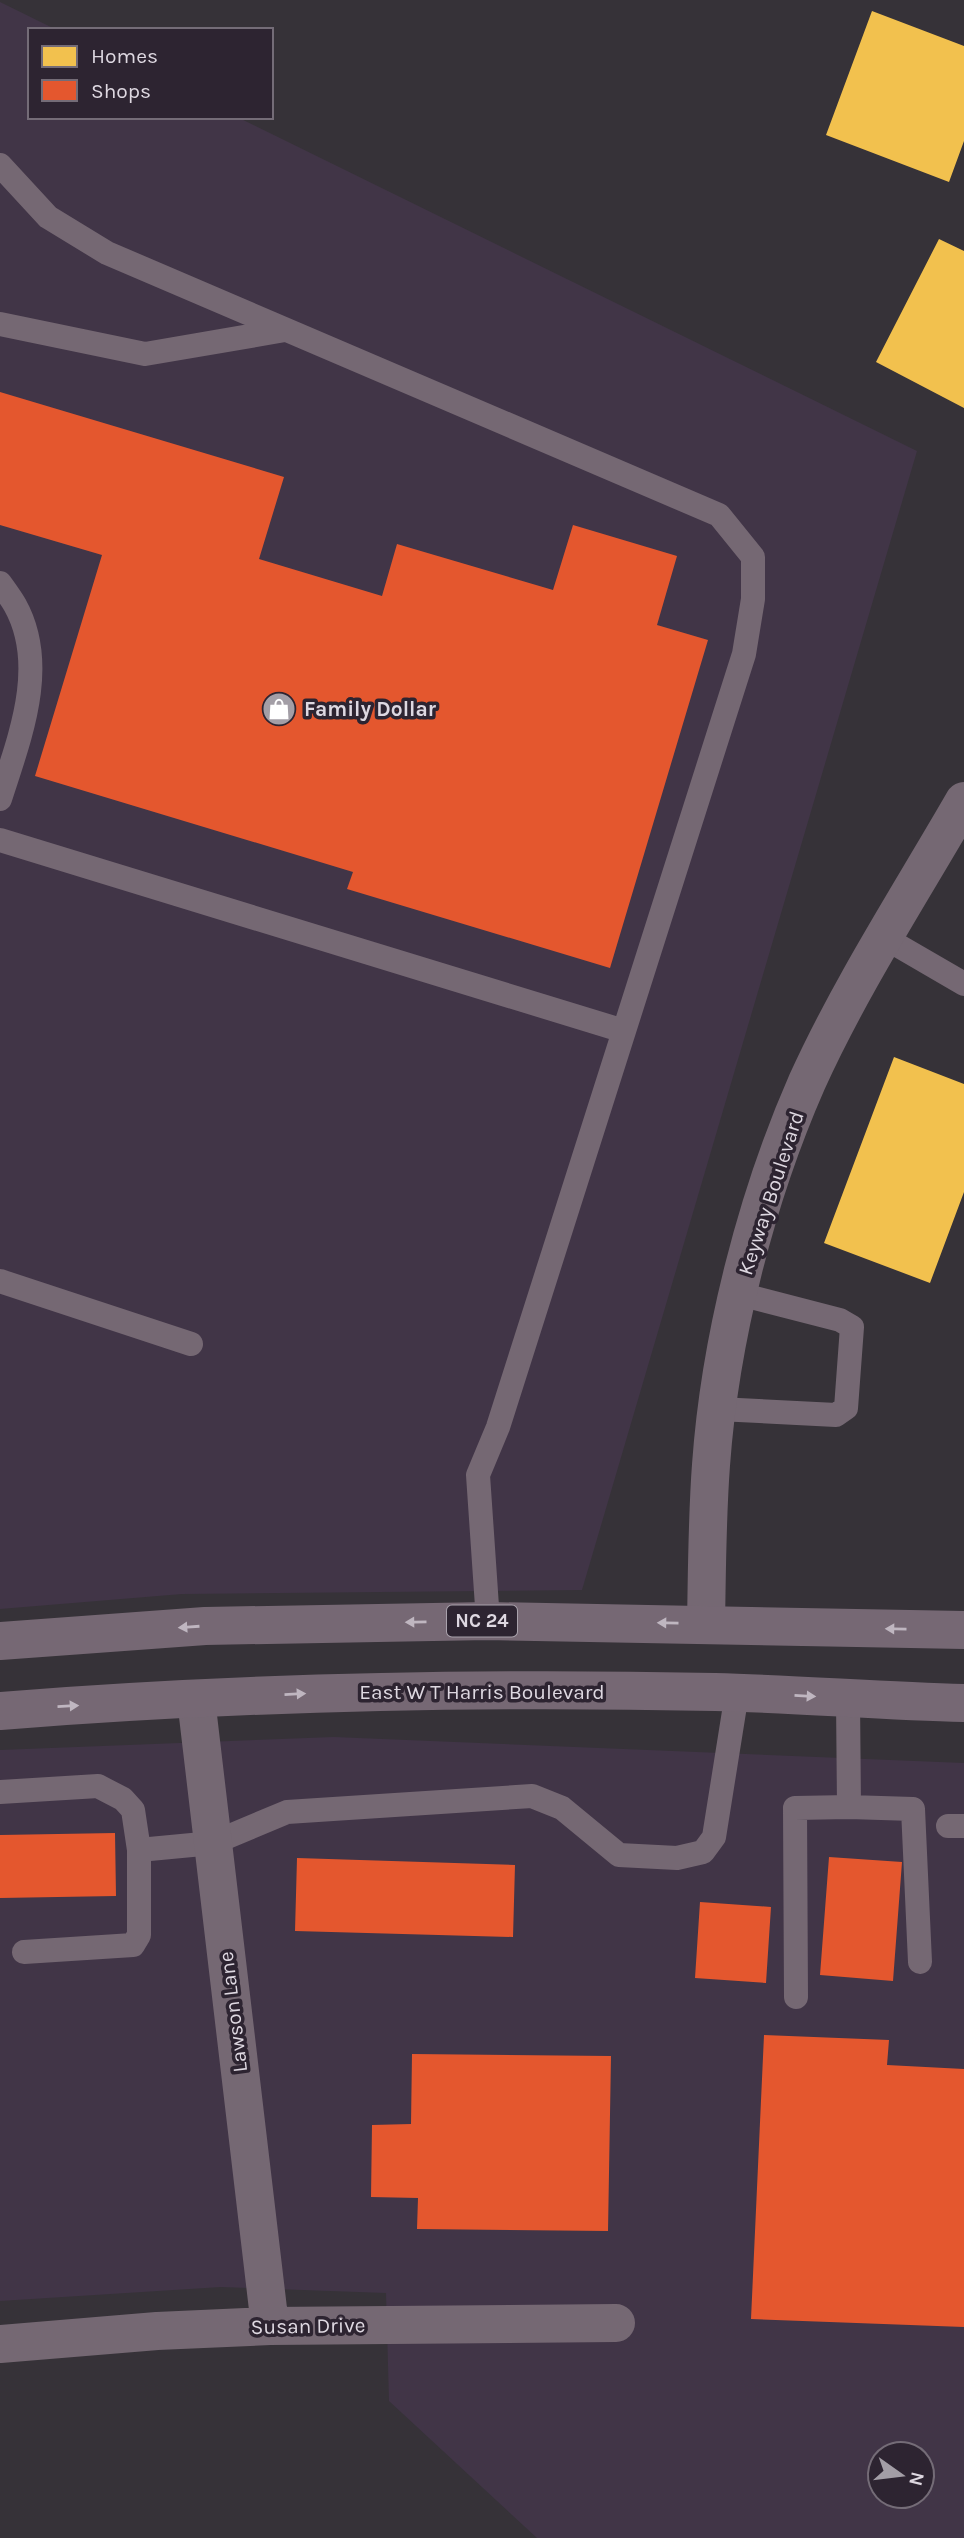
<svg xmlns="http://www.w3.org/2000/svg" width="964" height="2538" font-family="Karla,sans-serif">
<rect width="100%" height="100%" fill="#363238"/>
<!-- built -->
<path fill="#413547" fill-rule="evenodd" d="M0,2L57,30H30V117H237L917,451L582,1590L182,1594L0,1609Z
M334,1737L964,1763V2538H537L389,2401L386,2293L221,2287L0,2301V1750ZM880,2454H922V2496H880Z"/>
<!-- homes -->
<path fill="#f2c14e" d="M872,11L964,46V141L949,182L826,135Z
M939,239L964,251V408L876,362Z
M894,1057L964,1084V1192L930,1283L824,1243Z"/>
<!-- shops -->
<path fill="#e4572e" d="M0,392L284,477L259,559L382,596L397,544L553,590L573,525L677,556L657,625L708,640L610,968L347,889L353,872L35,776L102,555L0,525Z
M115,1833L116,1896L0,1898V1835Z
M829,1857L902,1862L893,1981L820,1975Z
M297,1858L515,1865L513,1937L295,1931Z
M700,1902L771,1907L766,1983L695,1978Z
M764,2035L889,2040L887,2065L964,2069V2327L751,2319Z
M412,2054L611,2056L608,2231L417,2229L418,2198L371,2197L372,2125L411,2124Z"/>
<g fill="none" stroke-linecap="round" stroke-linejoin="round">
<!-- service -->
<path stroke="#756873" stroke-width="24" d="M0,165L48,217L107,253L719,515L753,557V599L744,654L498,1427L478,1475L488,1621
M0,324L145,354L285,330
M0,583C5,590 11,598 15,605C49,666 19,739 0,799
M0,840L624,1031
M885,938L964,984
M0,1281L191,1344
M718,1409L836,1415L846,1408L852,1327L840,1320L739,1294
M0,1792L98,1786L123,1799L133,1810L139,1850L213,1843L287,1812L532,1796L562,1808L619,1855L677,1858L703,1852L714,1837L737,1693
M849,1807L913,1809L920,1962
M948,1826H964
M24,1952L133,1945L139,1935V1850
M796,1997L795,1808L849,1807L848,1699"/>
<!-- minor -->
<path stroke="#756873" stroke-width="38" d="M706,1624C707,1571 707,1518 711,1465C720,1339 756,1198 807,1082C851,985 911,893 964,801
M196,1699L270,2326
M0,2344L157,2331L270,2326L616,2323"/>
<!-- primary -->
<path stroke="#766874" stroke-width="38" d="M0,1641L205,1626L488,1621L964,1630
M0,1711C238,1692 477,1687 715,1692C798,1694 881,1701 964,1703"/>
</g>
<!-- one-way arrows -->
<defs><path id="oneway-solid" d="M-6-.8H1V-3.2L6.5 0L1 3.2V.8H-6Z" transform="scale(1.75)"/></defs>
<g fill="#bfb6c0">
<use href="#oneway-solid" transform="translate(416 1622) rotate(179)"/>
<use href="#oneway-solid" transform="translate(668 1623) rotate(-179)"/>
<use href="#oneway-solid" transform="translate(189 1627) rotate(176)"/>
<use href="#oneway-solid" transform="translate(896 1629) rotate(-179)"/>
<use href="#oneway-solid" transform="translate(295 1694) rotate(-3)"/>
<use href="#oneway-solid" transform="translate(805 1696) rotate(3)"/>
<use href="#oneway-solid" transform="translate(68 1706) rotate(-3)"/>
</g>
<!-- icons -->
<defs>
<symbol id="shop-disc" viewBox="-11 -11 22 22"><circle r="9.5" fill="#a39ea6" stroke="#2d2431"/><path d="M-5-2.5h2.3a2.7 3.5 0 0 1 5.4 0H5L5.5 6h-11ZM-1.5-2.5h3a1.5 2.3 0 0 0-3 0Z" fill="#fff"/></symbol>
</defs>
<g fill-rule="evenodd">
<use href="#shop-disc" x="260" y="690" width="38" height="38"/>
</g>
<g text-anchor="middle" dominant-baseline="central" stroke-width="7" stroke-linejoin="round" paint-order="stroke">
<!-- shield labels -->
<rect fill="#2d2431" stroke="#a9a2ac" stroke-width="2" x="447" y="1605.5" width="70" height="31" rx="5"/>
<g font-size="19" font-weight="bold" fill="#ded8e1">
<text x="482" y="1621">NC 24</text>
</g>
<!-- poi labels -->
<g font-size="21" font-weight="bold" fill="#ded8e1" stroke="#2d2431" text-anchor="start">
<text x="304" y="709">Family Dollar</text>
</g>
<!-- street labels -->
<g font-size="21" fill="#ded8e1" stroke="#2d2431">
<text transform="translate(771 1193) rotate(-72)">Keyway Boulevard</text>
<text x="482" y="1692">East W T Harris Boulevard</text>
<text transform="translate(233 2012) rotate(-97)">Lawson Lane</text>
<text transform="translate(308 2326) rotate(-1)">Susan Drive</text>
</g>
</g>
<!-- legend -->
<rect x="28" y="28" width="245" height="91" fill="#2d2431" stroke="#746c77" stroke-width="2"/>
<rect x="42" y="46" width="35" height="21" fill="#f2c14e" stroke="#746c77" stroke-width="2"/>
<text x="91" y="63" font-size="21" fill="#ded8e1">Homes</text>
<rect x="42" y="80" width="35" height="21" fill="#e4572e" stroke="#746c77" stroke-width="2"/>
<text x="91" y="98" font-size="21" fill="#ded8e1">Shops</text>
<!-- north arrow -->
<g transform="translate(901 2475) rotate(104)"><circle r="33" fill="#2d2431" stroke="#746c77" stroke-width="2"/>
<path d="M0-5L12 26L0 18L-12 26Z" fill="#a39ea6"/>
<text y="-10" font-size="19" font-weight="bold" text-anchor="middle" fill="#ded8e1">N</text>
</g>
</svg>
